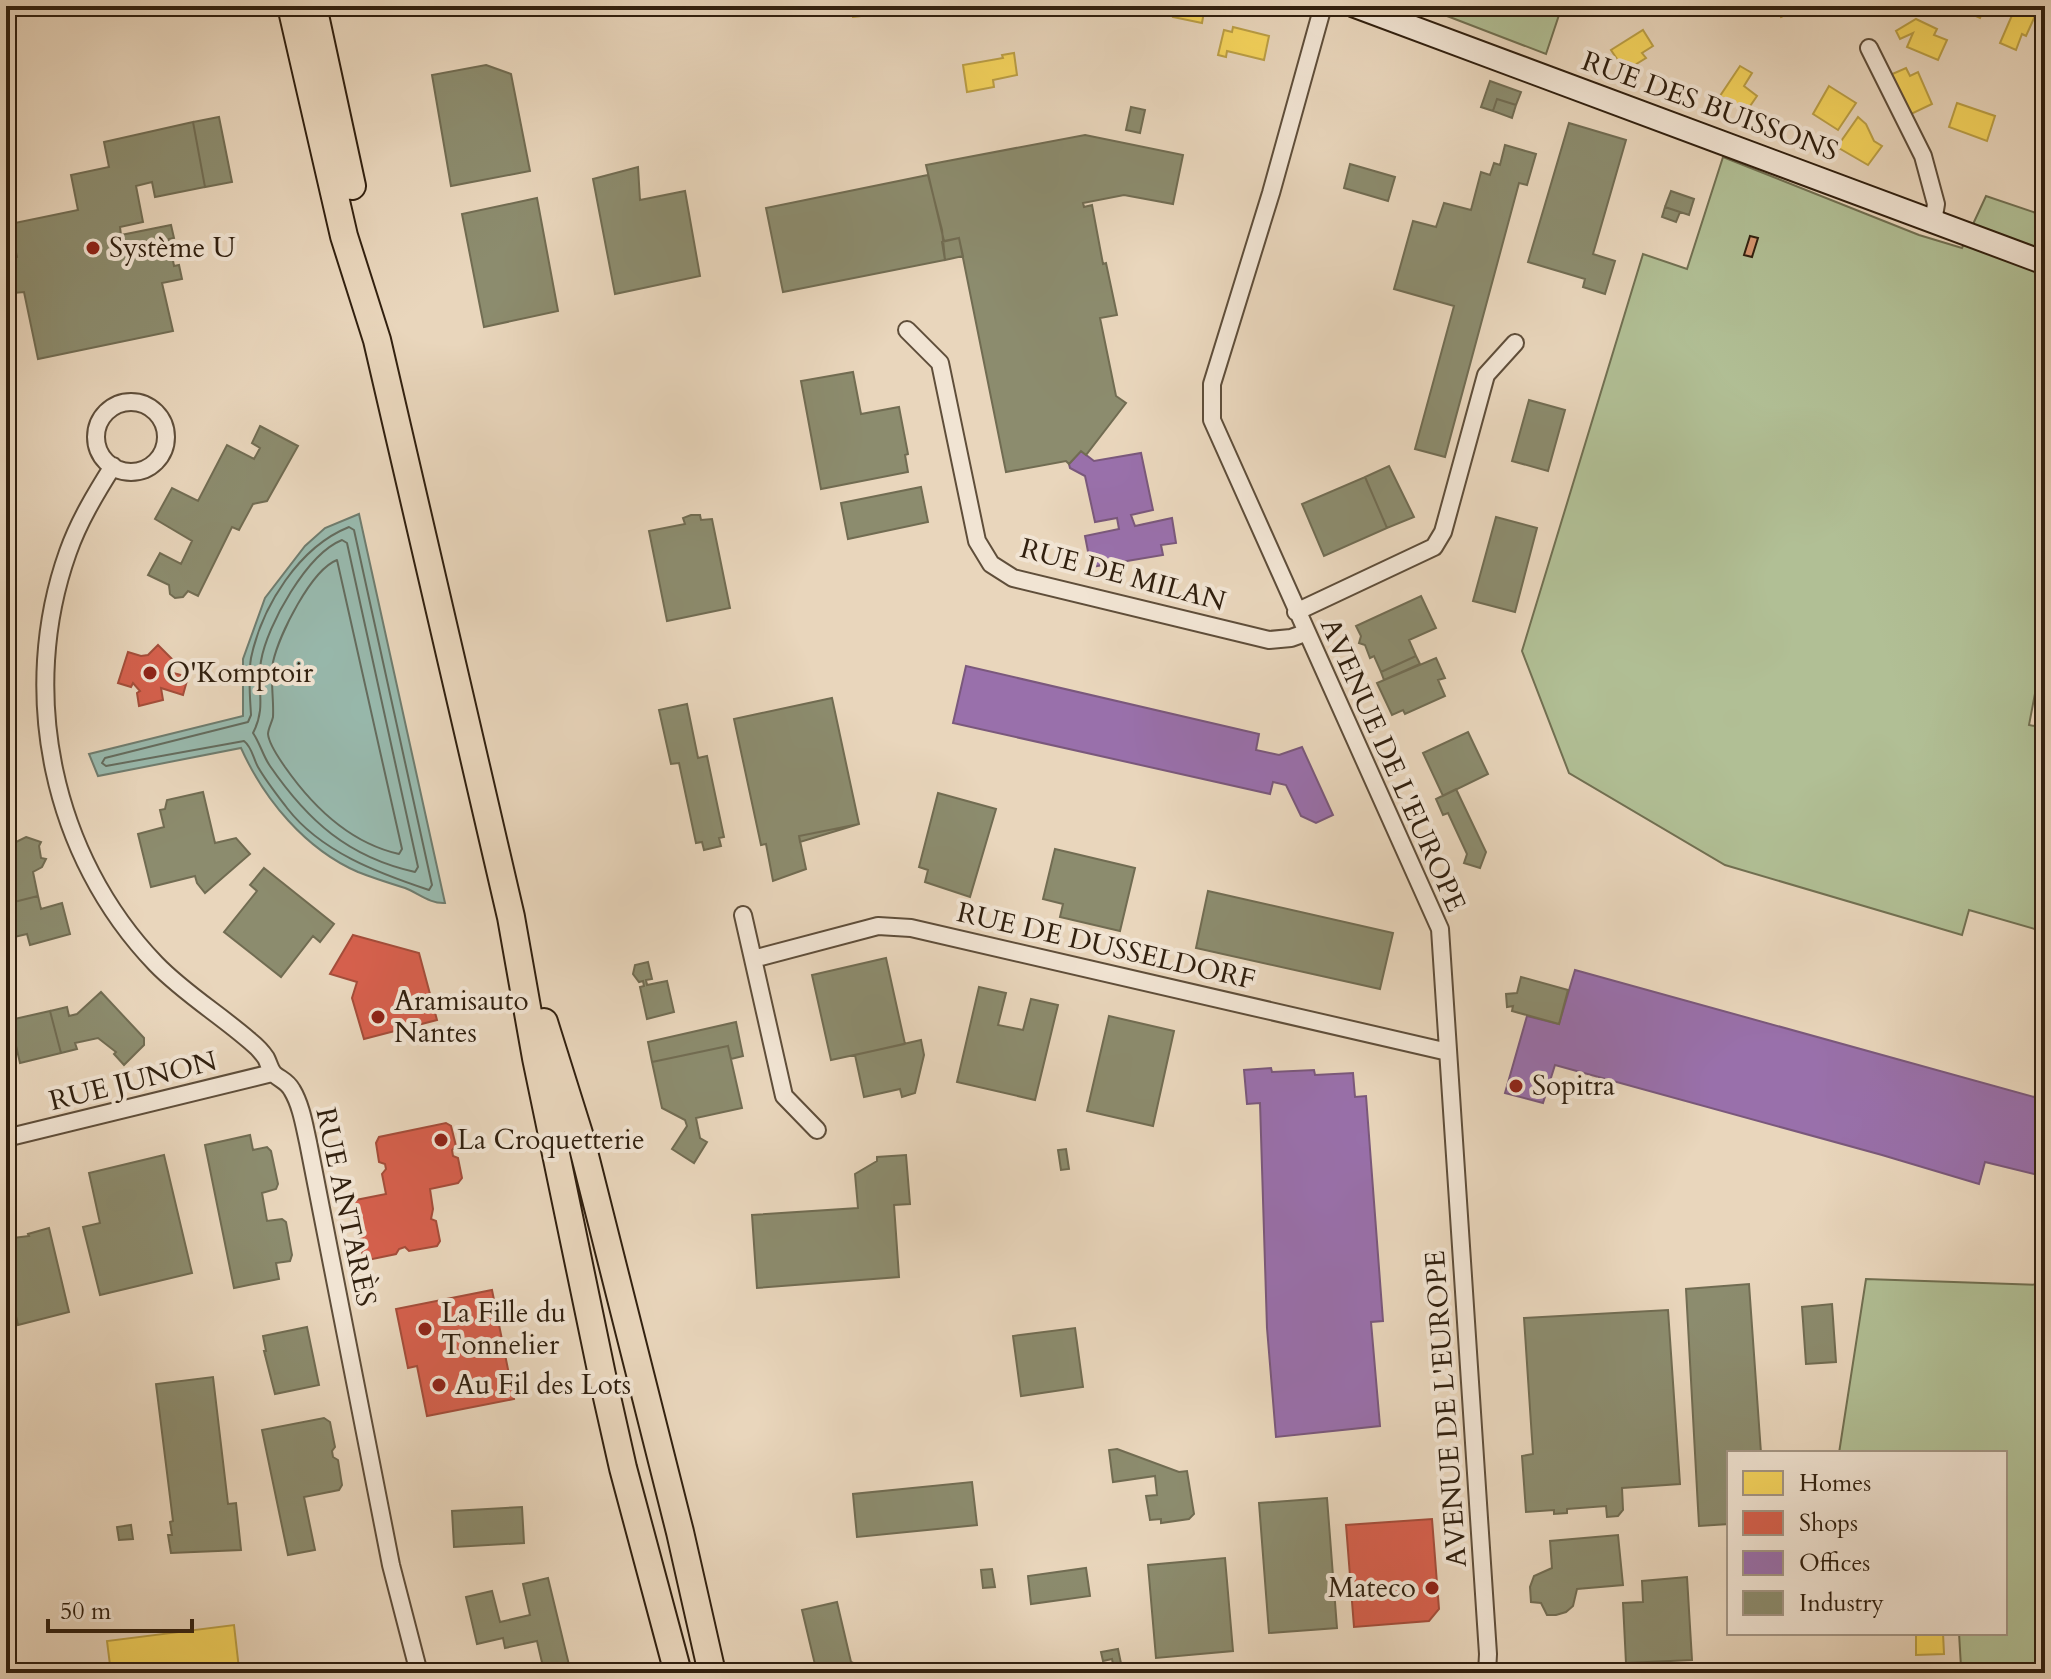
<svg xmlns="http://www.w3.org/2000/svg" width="2051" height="1679" font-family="Cardo,serif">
<rect width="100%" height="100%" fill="#e9d6bc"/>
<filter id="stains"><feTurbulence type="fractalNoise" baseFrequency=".0025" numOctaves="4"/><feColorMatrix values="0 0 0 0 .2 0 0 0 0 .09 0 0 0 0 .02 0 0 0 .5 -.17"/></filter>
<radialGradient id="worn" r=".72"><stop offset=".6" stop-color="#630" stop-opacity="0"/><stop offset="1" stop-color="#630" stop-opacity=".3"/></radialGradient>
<!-- green -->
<path fill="#b1bf95" stroke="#717052" stroke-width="2" d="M1421,6H1562L1546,54Z
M1723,157L1919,235L1962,248L1986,196L2045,216V641L2029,725L2045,728V932L1969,910L1962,935L1725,865L1569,773L1522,651L1643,254L1687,269Z
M1866,1279L2045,1285V1663L1961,1667L1959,1633H2005V1453H1839Z"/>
<!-- water -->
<path fill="#98b9ad" stroke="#6f7c6e" stroke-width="2" d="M359,514L445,903C430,904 418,893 405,888C389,883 373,878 358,872C305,849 264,799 241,748L98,776L89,754L243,716V659L265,598L305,546L325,528Z"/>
<!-- homes -->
<path fill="#f6d55c" stroke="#bb9f45" stroke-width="2" d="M852,6H869L870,15L853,17Z
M869,6H896V14L870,15Z
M1176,6H1205L1202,23L1173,17Z
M1775,6H1805L1781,17Z
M1954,6H1985L1980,18Z
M2016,6H2035L2032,15L2035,16L2026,36L2022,34L2016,50L2000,43Z
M1916,19L1937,29L1934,35L1947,40L1938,60L1907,47L1913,33L1900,39L1896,31Z
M1233,27L1269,36L1264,60L1227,51L1226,57L1218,55L1224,30L1232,32Z
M1643,30L1653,46L1642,53L1646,58L1625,71L1611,50Z
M1014,53L1017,75L993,80L994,87L967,92L963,65L1003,58L1002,55Z
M1740,66L1752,73L1744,86L1757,96L1746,112L1720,96Z
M1906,68L1910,76L1918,72L1932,104L1909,115L1890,75Z
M1829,86L1856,103L1838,130L1813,114Z
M1957,103L1995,116L1987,141L1949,127Z
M1858,117L1866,124L1874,141L1882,146L1868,165L1837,147Z
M234,1625L239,1669L203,1673H175V1668L165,1670V1673H120L119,1664L110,1665L107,1641Z
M1916,1633H1943L1944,1654L1916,1655Z"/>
<!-- shops -->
<path fill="#d6604d" stroke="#a44d3a" stroke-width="2" d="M158,645L175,662L166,671L188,677L183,695L161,688L163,700L139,706L137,693L140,691L133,683L131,687L118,683L128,652L141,656L148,655Z
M353,935L419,953L437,1020L364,1039L352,998L357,982L330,974Z
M446,1123L451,1126L456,1146L452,1150L453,1156L458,1158L462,1178L458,1183L430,1189L433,1209L431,1219L436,1221L440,1241L437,1246L409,1251L405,1247L399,1249L396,1254L368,1260L363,1256L359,1237L362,1233L361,1227L357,1225L353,1204L356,1200L386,1194L382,1174L386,1169L385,1164L379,1162L376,1143L379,1137Z
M492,1290L514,1399L427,1416L417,1366L408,1368L396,1309Z
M1432,1519L1439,1609L1429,1621L1354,1627L1346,1525Z"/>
<!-- offices -->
<path fill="#9970ab" stroke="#7a587c" stroke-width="2" d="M1081,451L1094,461L1141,453L1153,510L1131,515L1135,526L1172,518L1176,543L1161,545L1163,555L1091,567L1085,536L1119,529L1117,518L1095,522L1085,476L1070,468L1069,464Z
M966,666L1259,734L1256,750L1279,755L1302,747L1333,815L1316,823L1301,816L1286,785L1273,782L1270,794L953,723Z
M1575,970L2045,1100V1167L2042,1176L1985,1162L1979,1184L1882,1155L1555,1065L1543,1103L1505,1093L1527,1016L1559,1024Z
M1271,1068L1272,1072L1314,1070L1315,1075L1353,1073L1355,1097L1366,1096L1383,1321L1371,1322L1380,1426L1276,1437L1267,1328L1260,1103L1247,1104L1244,1070Z"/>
<!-- industry -->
<path fill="#8c8c6e" stroke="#716c52" stroke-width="2" d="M486,65L511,74L530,171L451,186L432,75Z
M1490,81L1521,92L1516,105L1497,99L1493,111L1481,107Z
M1497,99L1516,105L1512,118L1493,111Z
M1131,107L1145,110L1140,133L1126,130Z
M219,117L232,182L205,187L193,122Z
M193,122L205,187L155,197L152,182L136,186L143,222L120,227L121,235L171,225L174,238L169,239L174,266L179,265L182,279L162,283L173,331L38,359L24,292L14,293L7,259L17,257L10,224L78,210L71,175L109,167L104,142Z
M1569,123L1626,140L1593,254L1615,261L1605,294L1583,287L1585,279L1528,262Z
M1085,135L1183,155L1173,204L1124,195L1083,203L1084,207L1092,205L1103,264L1106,263L1117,315L1100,318L1116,396L1126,403L1086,455L1081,451L1069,464L1066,461L1006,472L959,238L944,241L926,165Z
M1505,145L1536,154L1527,185L1519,183L1445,457L1415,449L1454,306L1394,289L1413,221L1436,227L1444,203L1471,210L1481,172L1490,175L1494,163L1500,165Z
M1350,164L1395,177L1388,201L1344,188Z
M638,167L640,200L685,191L700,276L615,294L593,179Z
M928,175L942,230L945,260L783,292L766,208Z
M1671,191L1694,199L1689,215L1665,207Z
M537,198L558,311L484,327L462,214Z
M1665,207L1680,212L1676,222L1662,217Z
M959,238L963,256L945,260L942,242Z
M853,372L861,414L899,407L908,454L905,455L908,472L821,489L801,381Z
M1529,400L1565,410L1548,471L1512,461Z
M260,426L298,446L267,501L253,504L239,530L232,527L198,596L188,591L183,597L175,598L170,594L169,585L148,575L160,553L181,564L192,541L155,519L172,488L198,501L227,445L254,459L260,448L252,443Z
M1389,466L1414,517L1387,528L1365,477Z
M1365,477L1387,528L1324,556L1302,504Z
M921,487L928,522L848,539L841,503Z
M691,515H700L701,520L712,519L730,608L667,621L649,531L685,524L683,518Z
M1496,517L1537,528L1515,612L1473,601Z
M1421,596L1436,628L1409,640L1416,656L1381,672L1374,656L1370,658L1365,645L1359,643L1361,636L1356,626Z
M1416,656L1420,664L1384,680L1381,672Z
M1436,658L1445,678L1438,680L1445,696L1405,714L1403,710L1392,715L1377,683Z
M832,698L859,824L799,836L806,869L773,881L766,844L761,845L734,719Z
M687,704L698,758L707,756L724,837L719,838L721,846L704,850L702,842L696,843L679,763L671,764L659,710Z
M1468,732L1488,774L1443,796L1423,753Z
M1456,789L1486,852L1480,868L1464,863L1467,854L1448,813L1443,815L1436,799Z
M203,792L215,843L236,838L250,854L205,893L197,883L195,876L151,887L138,834L164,827L160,810L165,809L167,800Z
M938,793L996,809L970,897L925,882L928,870L919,867Z
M859,824L800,842L799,836Z
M26,837L41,842L39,846L41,858L46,859L42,867L33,872L38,896L6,904V858L11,857L16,842Z
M1055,849L1135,868L1120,931L1060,917L1063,904L1043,899Z
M264,868L334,924L320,942L313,936L281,977L224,932L257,891L250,885Z
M1208,891L1393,933L1380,989L1196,948Z
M38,896L41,909L62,903L70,934L30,945L27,934L10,938L15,957L6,959V904Z
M886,958L905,1044L831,1060L812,975Z
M648,962L652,979L646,980L647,985L667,981L674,1012L647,1019L640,987L644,986L643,981L639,982L633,974L635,965Z
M1521,977L1568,990L1559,1024L1512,1011L1513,1006L1507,1007L1506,994L1517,993Z
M979,987L1006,993L998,1025L1023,1030L1031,999L1058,1005L1035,1100L957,1082Z
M101,992L144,1038V1045L124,1065L114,1054L116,1052L98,1038L75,1043L77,1049L61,1053L50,1011L67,1007L69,1016L77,1014Z
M50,1011L61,1053L20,1063L10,1020Z
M1109,1016L1174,1031L1153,1126L1087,1111Z
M736,1022L743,1056L731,1059L728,1046L652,1062L648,1042Z
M921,1040L924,1055L915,1093L902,1097L900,1089L864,1097L855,1055Z
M728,1046L742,1108L696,1118L700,1138L707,1142L694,1163L672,1149L687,1126L685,1120L662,1108L652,1062Z
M250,1135L253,1150L267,1147L271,1151L278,1184L276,1189L262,1193L267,1221L282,1219L286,1222L292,1255L290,1261L276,1263L279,1279L234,1288L205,1145Z
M1066,1149L1069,1169L1061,1170L1058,1150Z
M164,1155L192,1273L100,1295L83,1227L100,1223L89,1173Z
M906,1155L910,1204L894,1205L899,1277L757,1288L752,1215L858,1208L855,1174L877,1161V1157Z
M49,1228L69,1312L18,1325L6,1272V1239L29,1236L28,1234Z
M1749,1284L1761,1453H1729V1524L1699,1526L1686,1289Z
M1832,1304L1836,1362L1806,1364L1802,1307Z
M1668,1310L1680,1484L1622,1488L1623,1510L1618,1516L1607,1517L1606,1506L1567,1509V1513L1554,1514V1510L1526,1512L1522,1456L1533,1454L1524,1318Z
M307,1327L319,1385L275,1394L264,1351H266L263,1336Z
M1075,1328L1083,1387L1021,1396L1013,1336Z
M213,1377L228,1504L236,1503L241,1550L171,1553L168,1535H172L170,1522L173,1521L156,1384Z
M324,1418L330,1422L335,1447L332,1451L333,1457L338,1460L342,1485L339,1490L304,1497L315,1550L288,1555L262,1430Z
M1117,1449L1179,1472L1187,1471L1194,1514L1189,1519L1161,1523V1519L1150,1520L1146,1496L1157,1495L1155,1476L1113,1482L1109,1450Z
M972,1482L977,1525L857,1537L853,1494Z
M1327,1498L1337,1628L1269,1633L1259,1503Z
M522,1507L524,1543L454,1547L452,1511Z
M131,1525L133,1539L119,1540L117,1527Z
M1618,1535L1623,1585L1577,1589L1573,1606L1566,1612L1556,1615H1547L1541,1603L1531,1602L1530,1587L1534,1576L1552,1568L1550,1541Z
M1225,1558L1233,1651L1156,1658L1148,1565Z
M1086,1568L1090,1596L1031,1604L1028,1576Z
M992,1569L995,1587L983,1588L981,1570Z
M1687,1577L1692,1660L1626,1663L1623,1603L1643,1602L1642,1581Z
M548,1578L569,1665L544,1671L537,1641L505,1648L503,1638L477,1644L466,1597L492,1591L500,1622L530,1615L523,1584Z
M837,1602L851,1662L860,1666L857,1673H817L802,1610Z
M1118,1649L1123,1673H1098L1097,1666L1113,1664L1112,1659L1103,1661L1101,1652Z"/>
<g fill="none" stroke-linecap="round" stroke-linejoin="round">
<!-- shore -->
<path stroke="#646c5e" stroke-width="2" d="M349,527L354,530L432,885L429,890C378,873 321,852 287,808C277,795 266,781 258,767C253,758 252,747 244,741L106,766L102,763L105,758L248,722L251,715C250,697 248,676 251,658C262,606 299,547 349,527Z
M342,540L347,543L418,867L415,872C348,857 308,821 270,766C263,756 260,743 253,733C267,706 256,689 261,661C267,625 307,554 342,540Z
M337,560L402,849L399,854C350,843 313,807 285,767C279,758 269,745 268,734C268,729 272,722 273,717C274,699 270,679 273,662C279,635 311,570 337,560Z"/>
</g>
<!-- building -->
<path fill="#d69670" stroke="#31200f" stroke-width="2" d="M1750,236L1758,238L1752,257L1744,255Z"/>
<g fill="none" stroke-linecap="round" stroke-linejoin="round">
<defs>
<path id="street" d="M1323,6L1271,193L1212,384V420L1440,929L1488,1654L1487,1673
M1869,48L1923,156L1936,204L1933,222
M907,330L940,363L977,541L991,564L1013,578L1269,640L1291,638L1305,633
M96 437a35 35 0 1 1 70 0a35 35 0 1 1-70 0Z
M113,466C96,493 79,521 68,552C18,692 52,856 156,964C184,993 219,1014 250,1041C255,1045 262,1052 266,1058C269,1064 270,1070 274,1074C281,1080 287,1081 292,1090C301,1105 304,1124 308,1142L391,1565L419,1673
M1296,612L1434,547L1443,532L1486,375L1515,343
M743,915L753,959
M817,1130L784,1096L753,959L878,926L911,928L1448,1052
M6,1138L272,1073"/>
<path id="secondary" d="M1355,6L2045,263"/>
<path id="primary" d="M291,6L344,236L377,340L511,917L536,1058L602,1375L623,1468L678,1673
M313,6L352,186
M544,1022L581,1140L680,1532L712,1673"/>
</defs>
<!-- street casing -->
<use href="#street" stroke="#5f4e3a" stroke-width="20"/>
<!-- secondary casing -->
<use href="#secondary" stroke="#31200f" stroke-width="26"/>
<!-- primary casing -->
<use href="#primary" stroke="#31200f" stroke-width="30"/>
<!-- street -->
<use href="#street" stroke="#f1e4d3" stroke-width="16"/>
<!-- secondary -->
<use href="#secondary" stroke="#f1e4d3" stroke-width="22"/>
<!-- primary -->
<use href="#primary" stroke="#e9d6bc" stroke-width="26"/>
</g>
<!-- markers -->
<g fill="#8f2418" stroke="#f1e4d3" stroke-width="3">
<circle cx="93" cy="248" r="8"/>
<circle cx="150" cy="673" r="8"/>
<circle cx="378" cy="1017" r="8"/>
<circle cx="1516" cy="1086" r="8"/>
<circle cx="441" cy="1140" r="8"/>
<circle cx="425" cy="1329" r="8"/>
<circle cx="439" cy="1385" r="8"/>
<circle cx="1432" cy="1588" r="8"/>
</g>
<g text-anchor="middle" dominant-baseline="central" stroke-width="8" stroke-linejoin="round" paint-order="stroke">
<!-- street labels -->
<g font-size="28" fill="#31200f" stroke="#f1e4d3">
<text transform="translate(1710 106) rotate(20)">RUE DES BUISSONS</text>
<text transform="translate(1123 575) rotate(15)">RUE DE MILAN</text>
<text transform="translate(1393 765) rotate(66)">AVENUE DE L'EUROPE</text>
<text transform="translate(1106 946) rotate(13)">RUE DE DUSSELDORF</text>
<text transform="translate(133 1081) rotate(-14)">RUE JUNON</text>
<text transform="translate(346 1207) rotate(78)">RUE ANTARÈS</text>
<text transform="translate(1446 1409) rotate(-94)">AVENUE DE L'EUROPE</text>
</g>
<!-- poi labels -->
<g font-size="28" fill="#31200f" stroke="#f1e4d3" text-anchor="start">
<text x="109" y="248">Système U</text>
<text x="166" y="673">O'Komptoir</text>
<text x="394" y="1001">Aramisauto<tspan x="394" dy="32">Nantes</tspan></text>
<text x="1532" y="1086">Sopitra</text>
<text x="457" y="1140">La Croquetterie</text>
<text x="441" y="1313">La Fille du<tspan x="441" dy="32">Tonnelier</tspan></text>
<text x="455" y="1385">Au Fil des Lots</text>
<text x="1416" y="1588" text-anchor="end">Mateco</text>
</g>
</g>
<!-- margin -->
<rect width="2051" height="1679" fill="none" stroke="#e9d6bc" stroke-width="32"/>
<rect x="8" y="8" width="2035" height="1663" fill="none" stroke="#31200f" stroke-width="4"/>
<rect x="16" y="16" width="2019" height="1647" fill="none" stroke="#31200f" stroke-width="2"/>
<!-- legend -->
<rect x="1727" y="1451" width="280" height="184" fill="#f1e4d3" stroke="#a49685" stroke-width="2"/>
<rect x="1743" y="1471" width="40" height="24" fill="#f6d55c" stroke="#a49685" stroke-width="2"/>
<text x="1799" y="1491" font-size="24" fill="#31200f">Homes</text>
<rect x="1743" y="1511" width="40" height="24" fill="#d6604d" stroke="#a49685" stroke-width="2"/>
<text x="1799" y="1531" font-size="24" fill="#31200f">Shops</text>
<rect x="1743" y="1551" width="40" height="24" fill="#9970ab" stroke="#a49685" stroke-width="2"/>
<text x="1799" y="1571" font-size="24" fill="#31200f">Offices</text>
<rect x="1743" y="1591" width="40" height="24" fill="#8c8c6e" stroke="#a49685" stroke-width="2"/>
<text x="1799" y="1611" font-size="24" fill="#31200f">Industry</text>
<!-- scale -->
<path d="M48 1619v12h144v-12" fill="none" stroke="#31200f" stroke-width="4"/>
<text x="60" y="1619" font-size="24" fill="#31200f" stroke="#f1e4d3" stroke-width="6" paint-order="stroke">50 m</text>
<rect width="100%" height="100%" filter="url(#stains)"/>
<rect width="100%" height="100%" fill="url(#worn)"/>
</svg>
